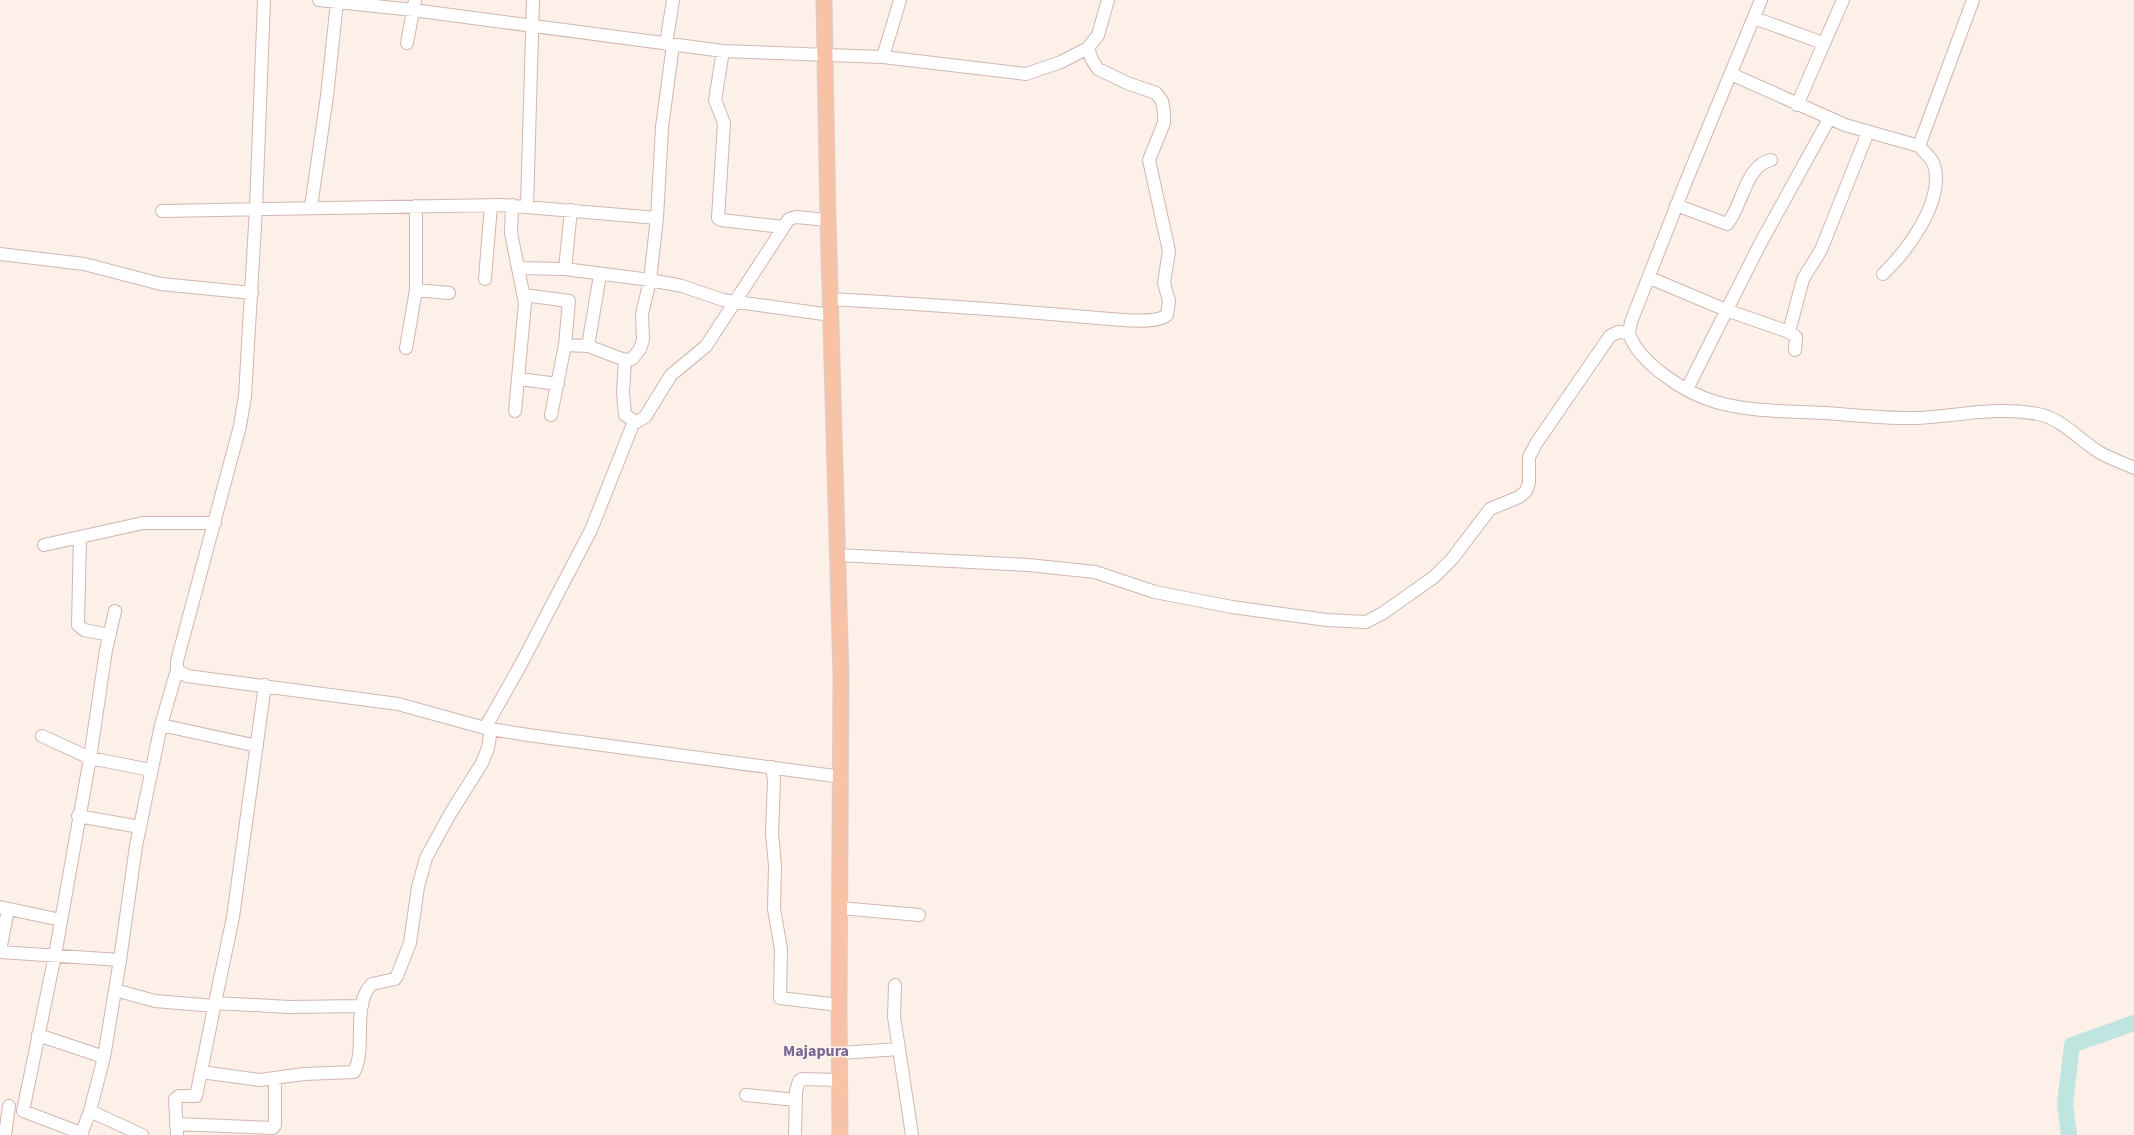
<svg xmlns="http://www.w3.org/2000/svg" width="2134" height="1135" font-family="'Source Sans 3',sans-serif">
<rect width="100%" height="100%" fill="#fcf0e9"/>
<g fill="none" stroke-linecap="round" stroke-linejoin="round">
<!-- river -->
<path stroke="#bee5e0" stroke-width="16" d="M2069,1135L2065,1104L2072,1045L2134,1023"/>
<defs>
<path id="minor" d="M264,0L256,208L245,396L240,426L177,661V670L187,676L398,704L485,728L528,735L842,777
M319,0L413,10L723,51L883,57L1026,74L1061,62L1088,48L1098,35L1108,0
M1761,0L1685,184L1631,322L1629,333C1638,363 1687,394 1716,402C1750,412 1789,411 1824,413C1855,415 1886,419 1917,418C1958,416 1997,406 2038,414C2062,419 2076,437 2096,450C2107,458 2122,462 2134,468
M1754,18L1823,43
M407,43L415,0
M666,44L673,0
M673,45L662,127L657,218L650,280L682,286L723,300L831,315
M723,51L715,100L724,123L718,218L721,220L783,227
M883,57L900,0
M1731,74L1845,125L1919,146
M1797,105L1843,0
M512,205L511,233L525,303L515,411
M1676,205L1727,224C1742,208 1745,165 1771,160
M527,206L533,0
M311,207L327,96L337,2
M162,211L501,205L657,218
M0,254L84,264L161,284L252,293
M518,268L565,269
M1883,274C1907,251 1945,201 1934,165C1932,158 1924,152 1919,146L1973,0
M1650,278L1726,310L1789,332L1796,337L1795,350
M485,279L491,205
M416,290L449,293
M524,295L569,301L565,345
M830,299C920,304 1009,310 1098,318C1113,319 1155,325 1167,315L1169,301L1164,283L1169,251L1149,160L1164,123V112L1162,101L1156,93L1127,83L1098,69L1092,60L1088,48
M1789,332L1803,279L1821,250L1868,132
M588,346L600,275
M406,348L416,290V206
M625,360L623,392L625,415L636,422
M519,379L558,384
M1687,389L1759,246L1829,119
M551,415L565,345L588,346L625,360L632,359L640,349L643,340L642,314L650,280L565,269L571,210
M80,537L78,625L84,630L110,635
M44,545L143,523H215
M838,555L1028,565L1095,572L1155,592L1232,607L1327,620L1366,622L1383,613L1434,577L1452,559L1490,509L1519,497L1526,491L1529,483V457L1537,442L1610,336L1618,332L1629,333
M265,685L233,917L215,1003L289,1007L362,1006
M161,725L257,746
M485,728L520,666L591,530L633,424L645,417L671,375L706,346L789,219L796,217L828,220
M42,736L90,758L151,770
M772,767L774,780L772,833L775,866L774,909L781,949L780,998L839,1005
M78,816L140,827
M0,907L61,920
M840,908L919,915
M0,951L8,909
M0,952L120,960L136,846L161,725L177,670
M895,985L894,1017L899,1049
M115,990L155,1001L215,1006
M215,1003L201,1072L260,1080L304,1074L354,1072C367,1049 351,1004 372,984L395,979L397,976L410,943L418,887L426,858L450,814L482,763L488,748L491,729
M38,1035L104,1057
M840,1053L899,1049L912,1135
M746,1095L796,1100
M90,1111L142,1135
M176,1124L273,1128L275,1125V1079
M81,1133L23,1111L55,955L90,758L106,650L115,611
M5,1135L9,1106
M81,1135L90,1111L104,1057L120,960
M177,1135L175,1099L179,1096H196L201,1072
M795,1135L796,1091L799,1081L802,1079L840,1080"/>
<path id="major" d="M824,0L828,220L841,677L839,1005L840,1135"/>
</defs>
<!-- minor casing -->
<use href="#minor" stroke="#d0b7b1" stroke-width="14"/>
<!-- major casing -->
<use href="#major" stroke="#d9cecd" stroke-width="17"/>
<!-- minor -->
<use href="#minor" stroke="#fff" stroke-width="12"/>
<!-- major -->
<use href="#major" stroke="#f7c2a5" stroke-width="15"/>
</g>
<g text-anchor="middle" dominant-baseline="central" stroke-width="3" stroke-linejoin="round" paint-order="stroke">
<!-- quarter labels -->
<g font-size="16" font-weight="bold" fill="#776692" stroke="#fef5f0">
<text x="816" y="1051">Majapura</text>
</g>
</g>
</svg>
